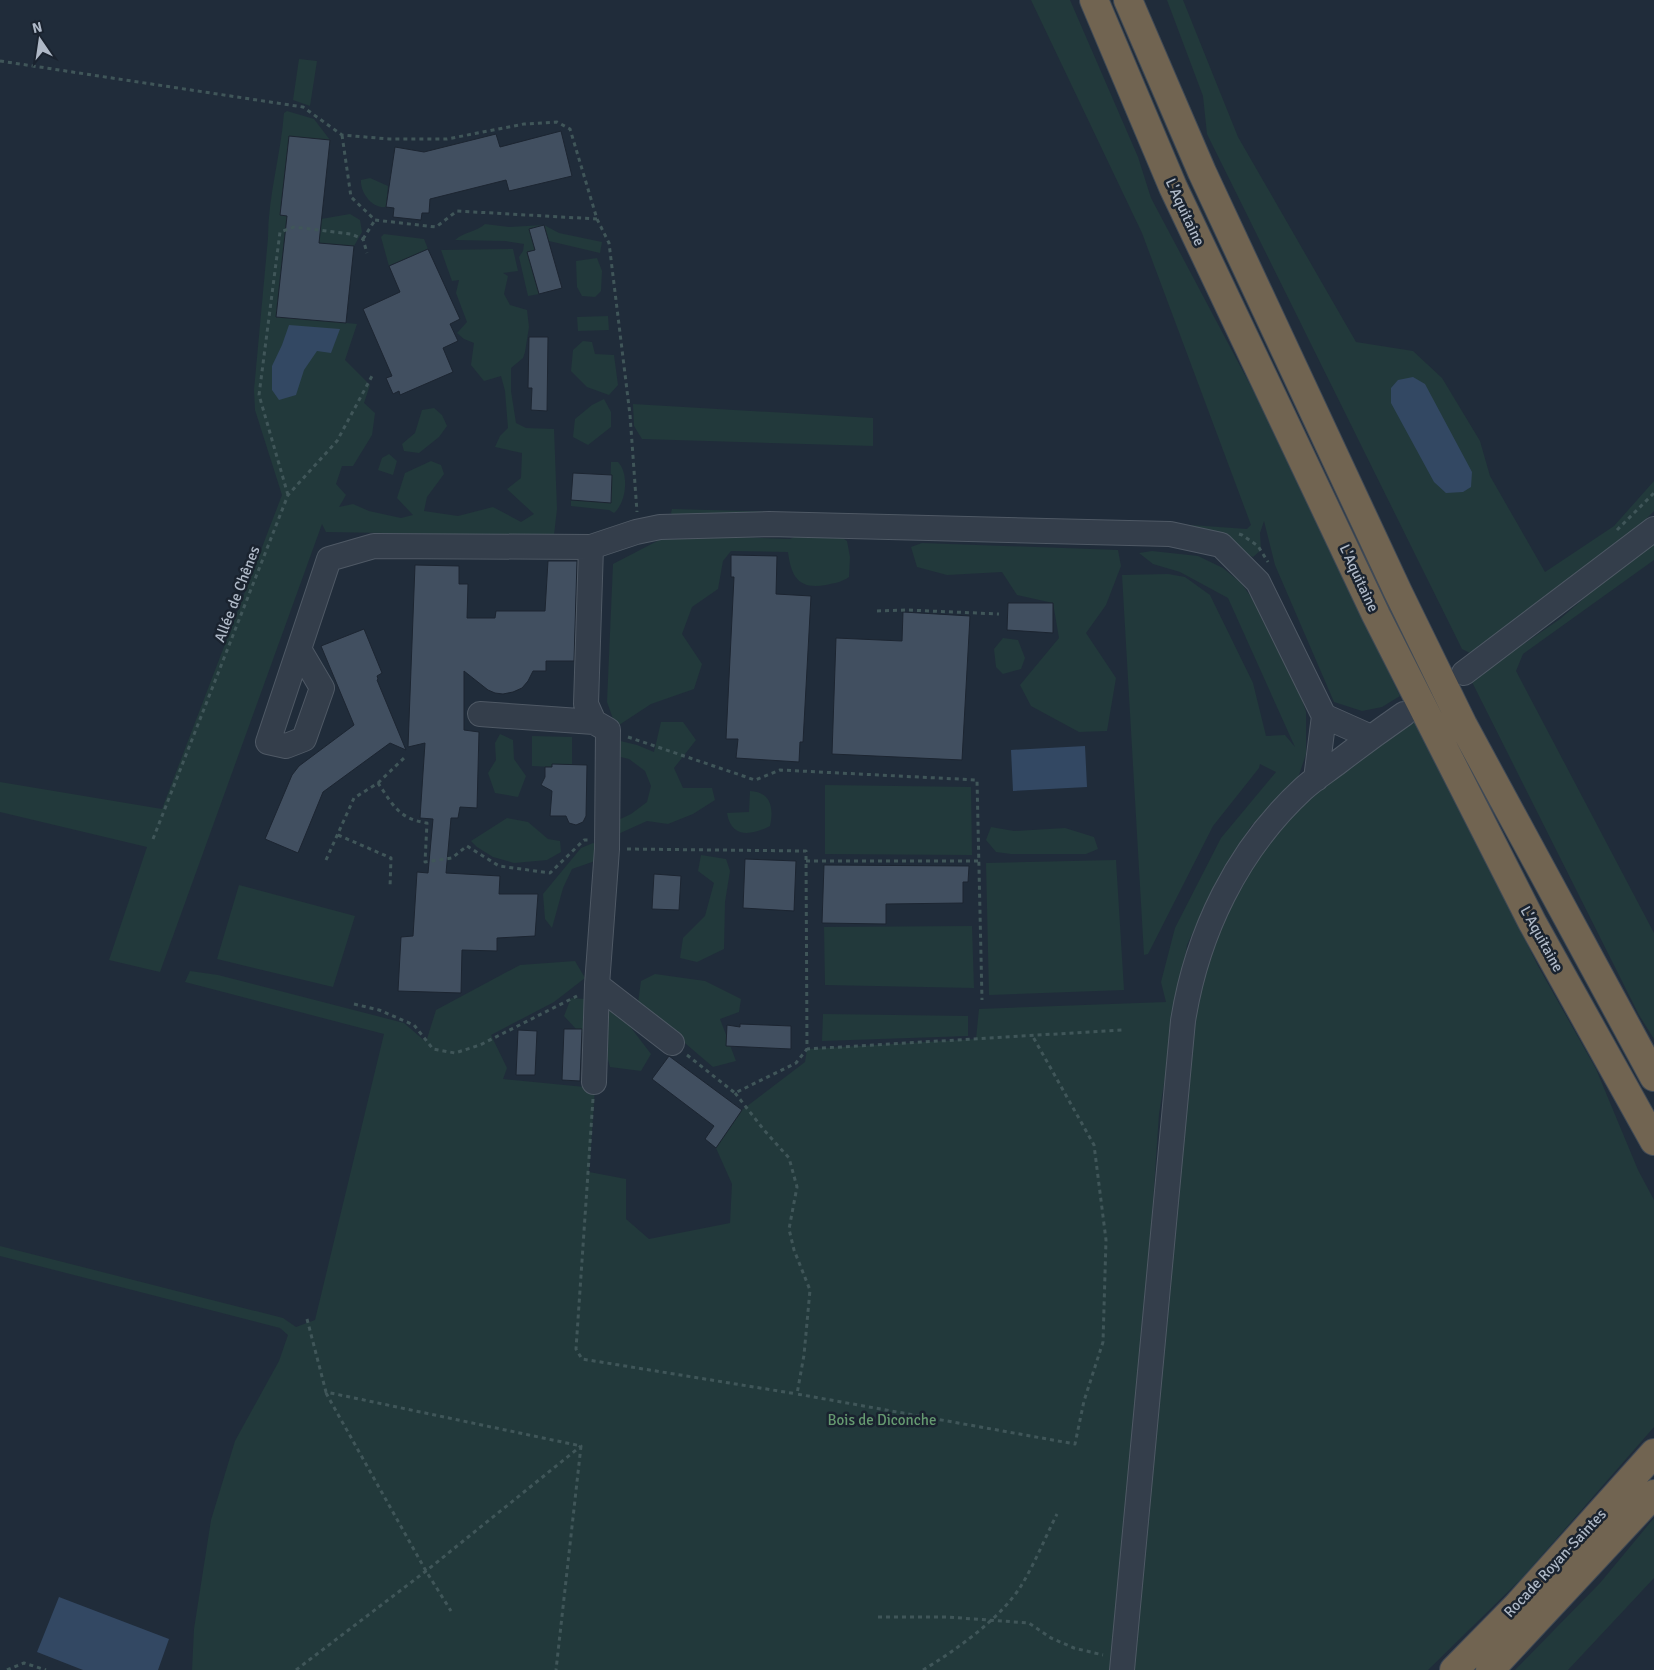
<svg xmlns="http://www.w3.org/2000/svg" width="1654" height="1670" font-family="Signika,sans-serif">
<rect width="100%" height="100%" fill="#202c3a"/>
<!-- green -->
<path fill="#22393b" d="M1031,0H1070L1138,157L1151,198L1273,428L1400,696L1382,707L1362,711L1334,702L1275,565L1264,521L1260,533L1261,550L1253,557L1206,538L875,523L874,514L1191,525L1247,529L1251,525L1142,233Z
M1167,0H1183L1238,137L1356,342L1413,351L1442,378L1480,441L1490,476L1545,572L1614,526L1654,481V511L1631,534L1470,653L1462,649L1207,134L1203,96Z
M299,59L317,61L310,106L293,100Z
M287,111L314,119L330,140L289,136L280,215L321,219L350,214L360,220L362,232L354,246L285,240L346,323L357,324L345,360L370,385L364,403L375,413L372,435L353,466H342L336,484L346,495L339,507L353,504L369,511L401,518L413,515L397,498L405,473L431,461L441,465L444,474L427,497L424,511L458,516L493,507L521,522L534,514L507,489L521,478L522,453L495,447L500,436L508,428L505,391L501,376L484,381L471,365L474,343L464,339L457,333L467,322L456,293L459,280L452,281L441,250L513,249L518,271L503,273L508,276L504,294L510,305L527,310L529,327L525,352L523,358L511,368V391L516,423L526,428L554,429L557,509L554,535L546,536L326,532L322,524L160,972L109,960L147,847L0,812V782L162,809L282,495L255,410L254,390L268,238C268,196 281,154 284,113Z
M370,178L388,186L386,207C372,209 360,192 361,180Z
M485,224L509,227L544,225L559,233L602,242L600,253L549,241L535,250L527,252L539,294L528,296L519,257L523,251L524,244L505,241L455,240C464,232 476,232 485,224Z
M384,234L424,239L428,249L389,266L381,237Z
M597,258L602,271L601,291L595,297L582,296L577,287L576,261Z
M608,316L609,330L578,331L577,317Z
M583,341L592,342L595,354L614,355L618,385L609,395L587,387L571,371L573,350Z
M604,399L611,412V427L588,445L573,437L575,419L592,405Z
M633,404L873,418V446L642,439L634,426Z
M434,408L442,415L447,426L439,437L419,453L404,451L402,444L415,433L422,410Z
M389,454L397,461L393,475L378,470L382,458Z
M611,462H618C629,473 627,502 614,513L609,510L571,506V500L610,503Z
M672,509L851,514L848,520L674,516L671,513Z
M835,533L847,541L850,557L849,577C842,582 835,583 826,585C798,590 791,576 788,552L731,551L723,561L718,589L692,607L682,634L702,664L694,689L651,704L616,727L607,702L613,564L665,537L713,536L790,539L798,535Z
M1654,538V560L1523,654L1516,671L1654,933V1039L1639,1015L1471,680L1560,619Z
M922,543L1118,550L1121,566L1106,605L1086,633L1116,678L1107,731L1079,732L1031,706L1020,685L1059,638L1053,603L1017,595L1002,572L947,575L917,567L911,547Z
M1152,551L1198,556L1223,568L1241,583L1254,601L1292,668L1306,712V754L1298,778L1251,826L1215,886L1187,945L1159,1114L1151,1232L1152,1310L1115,1670H192L194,1629L211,1520L235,1441L279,1361L288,1335L280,1328L0,1256V1246L283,1318L296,1327L315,1320L384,1034L185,982L190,971L218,975L404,1023L426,1042L436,1010L520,965L575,961L585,978L554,1002L491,1035L507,1068L503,1079L595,1088L589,1172L626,1179V1219L649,1239L730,1223L732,1184L716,1148L742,1110L805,1062L807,1049L976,1039L979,1009L1166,1002L1161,982L1175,928L1221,838L1276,772L1260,764L1259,768L1213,826L1148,954L1144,955L1122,575L1168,574L1185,577L1210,595L1253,683L1266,736L1285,735L1295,747L1228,598L1180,572L1153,564L1139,553Z
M1003,638L1018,640L1025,658L1021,669L1003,674L996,667L994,649Z
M1412,719L1422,730L1538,966L1596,1069L1638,1170L1654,1200V1427L1522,1578L1428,1670H1133L1197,975L1249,860L1303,797Z
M661,722H683L696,740L674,768L683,788H712L715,800L693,814L668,824L647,821L607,839L614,822L631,814L647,802L651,786L645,771L629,759L608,754V738L637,745L654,752Z
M500,734L513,740L514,759L526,776L518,797L495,793L488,773L496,760L495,743Z
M532,736L572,737V764H552V767L532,766Z
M825,785L971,787L972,855L825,854Z
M750,791C771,792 774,808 770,826C751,836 731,838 727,813L749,812Z
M507,818L528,822L548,839L560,841L561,852L547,860L514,863L493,857L477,847L471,841Z
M991,827L1014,831L1065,828L1094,837L1098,849L1086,854H1011L996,852L986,840Z
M593,843L601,845L595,861L572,869L563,888L552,928L545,919L543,894L581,848Z
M701,855L726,859L730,871L725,902L724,949L697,962L680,958L683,938L705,916L714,883L698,871Z
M1116,860L1124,990L989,995L986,863Z
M239,885L355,916L333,987L217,959Z
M972,926L974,988L825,985L824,927Z
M655,974L705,981L741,999L739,1012L720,1019L736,1061L713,1067L638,1003L641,981Z
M571,998L585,999L616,1008L651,1054L641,1071L610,1067L603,1042L576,1029L564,1016Z
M823,1014L968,1016V1036L822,1041Z
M1654,1518V1578L1568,1670H1515L1600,1583Z"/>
<!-- water -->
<path fill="#334863" d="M289,325L340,329L331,353L317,351L304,370L296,395L279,400L272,390V366L282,345Z
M1413,377L1425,384L1472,472L1471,487L1463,492L1446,493L1434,482L1391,403V388L1398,380Z
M1085,746L1087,787L1013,791L1011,750Z
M59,1597L169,1639L158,1670H83L37,1652Z"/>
<!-- building -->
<path fill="#414f60" stroke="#1c2531" d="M561,131L572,176L509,191L506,180L430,199L429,213H422L421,220L393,217L394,208L386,207L395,147L424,152L496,134L500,147Z
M289,136L330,140L319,243L354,246L346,323L276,317L287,216L280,215Z
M544,225L562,288L539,294L527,252L535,250L529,229Z
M428,249L460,319L450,324L458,341L443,348L453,372L400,395L399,391L393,394L386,378L392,376L363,309L400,292L389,266Z
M529,337H548L547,411L531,410L532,388H528Z
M573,473L612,475L611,503L571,500Z
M731,555L777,556L776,594L811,596L803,742H800L799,762L736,758L738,739H726L734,577H731Z
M548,561H577L574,661H546V671H533L528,681L522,688L513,692L503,694L495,693L488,690L464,671V730L479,732L477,808L460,807L458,818H451L446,873L500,876L499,894H538L535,936L497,938V951L462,950L461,993L398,991L401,937L413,936L417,872L428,873L433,819L420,818L425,743L408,747L415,565L459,566V584H468L467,618H495L496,611H545Z
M1008,603H1053V633L1007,630Z
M903,612L970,616L962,760L832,754L836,638L902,641Z
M364,629L382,673L377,676L378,679L377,680L406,750L390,743L323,792L298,853L265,839L292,775L299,766L354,725L321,646Z
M552,764L587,765L586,816L583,822L576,825L569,823L566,816H550L552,791L541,785L545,777V767H552Z
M745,859L796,861L794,911L743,908Z
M824,865L969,866L968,882H963V903L886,904V924L822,923Z
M654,874L681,876L679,910L652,909Z
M740,1024L791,1026V1049L726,1046L727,1025L740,1027Z
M564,1029H582L580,1081L562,1080Z
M518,1030L537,1031L535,1075H516Z
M669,1056L742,1110L716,1148L705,1139L714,1126L652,1079Z"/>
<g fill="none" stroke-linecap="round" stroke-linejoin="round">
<defs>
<path id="minor" d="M299,649L322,688L304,739L286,746L268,742L329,559L374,546L591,547
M1464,673L1654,529
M480,714L594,722L586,704L591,547L636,532L660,527L769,524L1170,534L1221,545L1258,582L1324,716L1316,779
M1324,716L1371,737
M594,722L608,730L607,849L597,985L672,1043
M594,1082L597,985
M1122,1670L1183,1021C1197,933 1237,850 1303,789C1314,779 1325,772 1337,763C1359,746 1381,730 1404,714"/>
<path id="highway" d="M1094,0L1173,187L1376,615L1532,922L1654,1141
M1128,0L1202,172L1398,592L1463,725L1654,1077
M1454,1670L1517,1606L1654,1453
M1490,1670L1654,1494"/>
</defs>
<!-- minor casing -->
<use href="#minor" stroke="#4f5965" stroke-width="26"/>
<!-- highway casing -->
<use href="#highway" stroke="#3f4955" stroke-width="30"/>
<!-- path -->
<path stroke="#405659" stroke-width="3" stroke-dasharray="4 4" stroke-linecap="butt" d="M0,61L303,107L342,135L389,139H447L524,124L557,122L570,129L597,219L609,243L630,415L637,512
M342,135L351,197L375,220L436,227L457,211L597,219
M363,239L375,220
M288,495L259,395L280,232L294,227L351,234L363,239L367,253
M1617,530L1654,493
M1239,534L1242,535L1258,546L1268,562
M877,611L907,610L999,614
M628,737L755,780L780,770L977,780L982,1000
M378,783L404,758
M338,835L391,858L390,887
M153,839L288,495L337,441L372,376
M627,849L806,851L807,1049L1122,1030
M326,860L354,798L378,783C393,805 399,819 427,823L425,862L452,858L467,846L499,866L550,873L584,840H588
M806,861H979
M354,1004L379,1010L414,1025L433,1049L455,1053L480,1045L577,996
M687,1055L735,1093L796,1063L807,1049
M735,1093L764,1130L789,1158L797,1187L789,1229L794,1250L810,1290L804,1355L797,1394L1075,1444L1084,1401L1103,1342L1106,1240L1094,1145L1032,1035
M593,1099L576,1349L582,1359L797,1394
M307,1319L326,1392L581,1446L556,1670
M326,1393L426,1571L451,1611
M878,1617H947L1029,1623L1051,1638L1074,1648L1103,1655
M7,1670L24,1663L46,1670
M296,1670L426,1571L581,1446
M923,1670C956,1650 1000,1619 1021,1586C1035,1563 1045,1538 1057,1514"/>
<!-- minor -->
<use href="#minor" stroke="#343e4b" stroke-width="24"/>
<!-- highway -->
<use href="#highway" stroke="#716451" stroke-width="28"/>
</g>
<g text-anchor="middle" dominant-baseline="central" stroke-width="5" stroke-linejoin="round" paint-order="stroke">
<!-- street labels -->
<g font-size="15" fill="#afb9c7" stroke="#1a232f">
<text transform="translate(1185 212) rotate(65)">L'Aquitaine</text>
<text transform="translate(1359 578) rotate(65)">L'Aquitaine</text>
<text transform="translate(237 594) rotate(-69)">Allée de Chênes</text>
<text transform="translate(1542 939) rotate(61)">L'Aquitaine</text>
<text transform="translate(1555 1563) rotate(-47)">Rocade Royan-Saintes</text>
</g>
<!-- park labels -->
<g font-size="15" fill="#659970" stroke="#1a232f">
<text x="882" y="1420">Bois de Diconche</text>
</g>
</g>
<!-- north arrow -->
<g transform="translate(40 40) rotate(347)" stroke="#1a232f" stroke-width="4" paint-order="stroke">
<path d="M0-4L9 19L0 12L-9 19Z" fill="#afb9c7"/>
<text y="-8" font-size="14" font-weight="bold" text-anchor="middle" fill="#afb9c7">N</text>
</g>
</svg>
